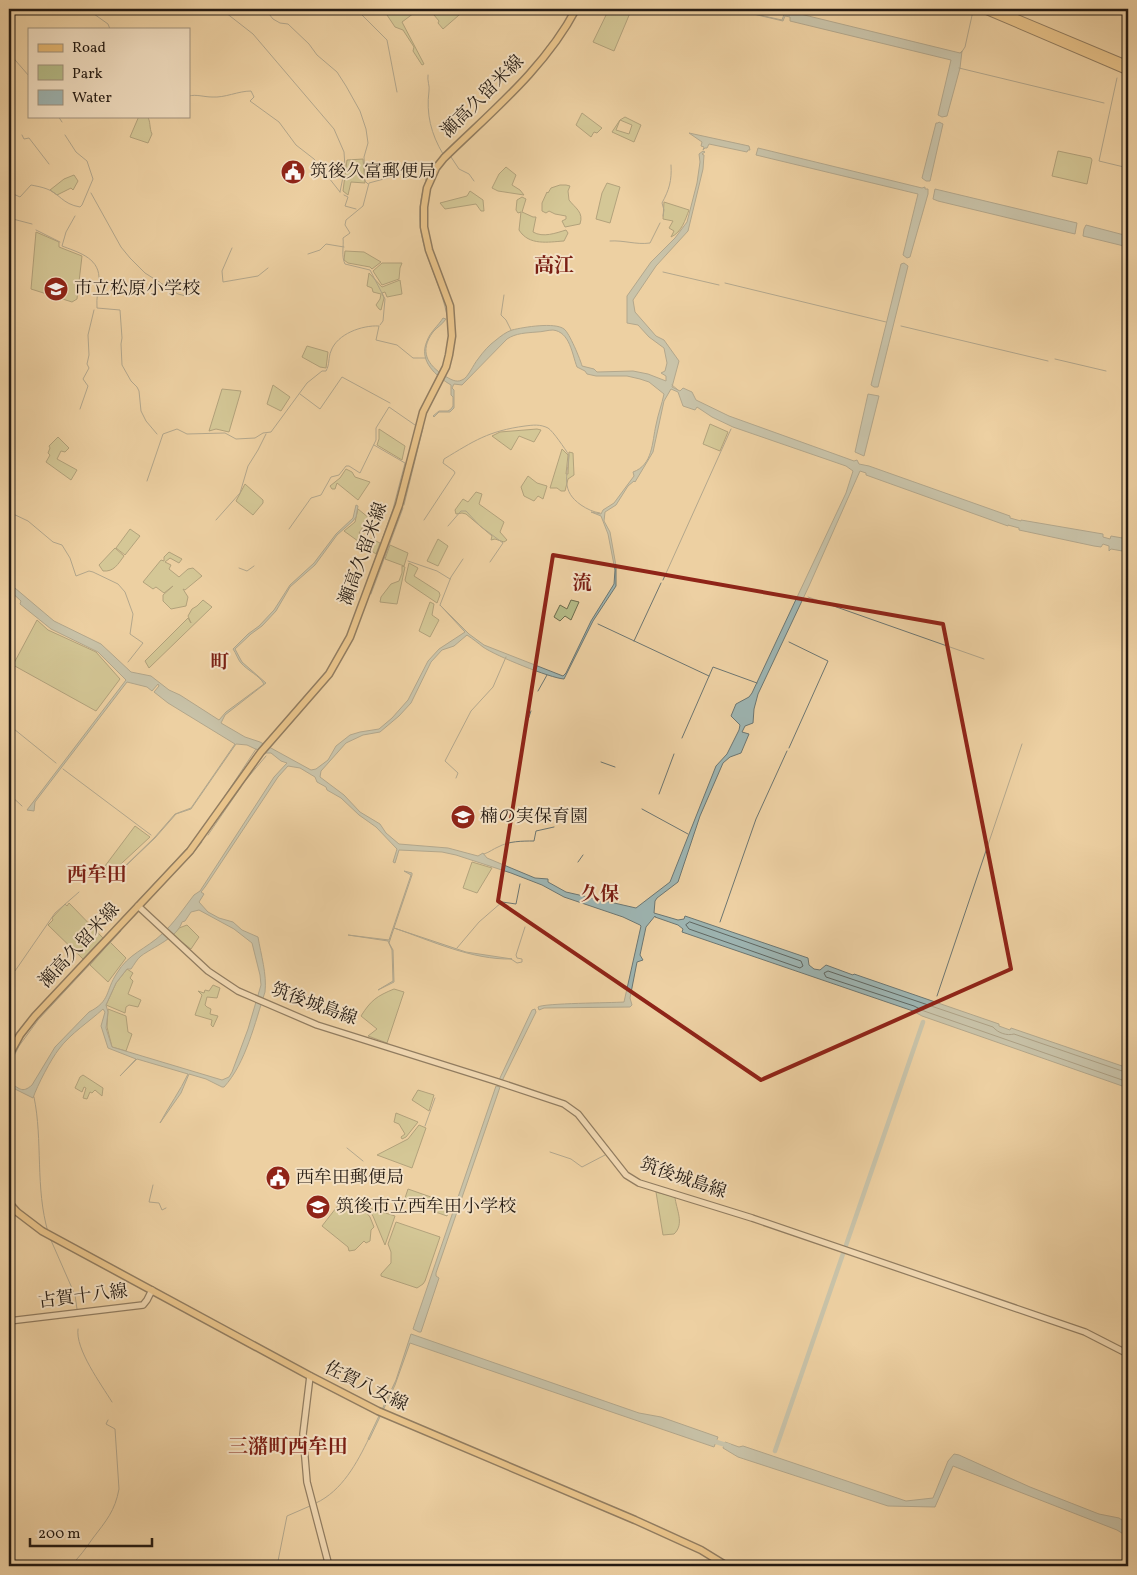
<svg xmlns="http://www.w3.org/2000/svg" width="1137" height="1575" font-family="Vollkorn,'Noto Serif JP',serif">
<rect width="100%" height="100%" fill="#edd0a3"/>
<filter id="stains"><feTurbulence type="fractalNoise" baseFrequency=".004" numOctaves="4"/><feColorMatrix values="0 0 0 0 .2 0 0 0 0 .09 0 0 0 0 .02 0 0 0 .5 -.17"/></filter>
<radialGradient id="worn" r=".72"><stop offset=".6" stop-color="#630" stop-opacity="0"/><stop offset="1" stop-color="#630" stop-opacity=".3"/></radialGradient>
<!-- green -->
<path fill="#b5bc88" stroke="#6c6b4d" d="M380,9H405L407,12L412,9L414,13L402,22L424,64L422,65L413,51L414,47L403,30L395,27L385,12Z
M429,9H466L443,29L438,23L439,21Z
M609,9H622L630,13L614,51L593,42Z
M582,113L602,128L597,133L594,132L591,137L576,125Z
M139,116H147C151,121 149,128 152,134L148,143L130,137Z
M625,117L641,125L634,142L612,132L620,120L616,130L629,134L632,125L620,120Z
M1058,151L1091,158L1092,160L1087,184L1052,176Z
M363,159L365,183L351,182L348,195L343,191L347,160Z
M506,167L516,175L512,185L520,190L524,195L498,191L492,188L499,174Z
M74,175L78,181L73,190L71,188L57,195L50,190L64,179Z
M607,183L620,187L610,223L596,219L602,193Z
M560,185H566L570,186L568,191L569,200C575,208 584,212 580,224L565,227L562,221L566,219V216L555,214L549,211L546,213L542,211V203L547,192L548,193L551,188Z
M470,191L483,200L484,211H481L476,204L445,209L440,203L467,196Z
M522,197L526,199L522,212L533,217H536L533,232C543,238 556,233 566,230L568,233L564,241C548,242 529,246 519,230L521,212L518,213L516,210L517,200Z
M664,202L689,210C685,220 682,232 671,237L674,231L669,228L673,221L663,219Z
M36,232L59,242V247L82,256L77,299L72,302L31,289Z
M345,251L364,252L381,262L372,269L370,267L348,263L344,260Z
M382,263H402L400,268L399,279L382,285L373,271Z
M369,273L382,287L400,280L402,294L387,297L385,292L382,293L384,298L381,310L379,309L376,305L380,299L381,294L373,292L372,288L367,286Z
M307,346L328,352L326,368L320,367L302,357Z
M273,385L290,397L281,411L267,404Z
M222,389L241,391L229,432L216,429L209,431Z
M710,424L728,432L720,451L703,444Z
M379,429L405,446L402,460L377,445L379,439Z
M537,429L541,430L534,442L519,436L511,450L492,436L500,432Z
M58,437L69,448L65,452L61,451L57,459L77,470L71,480L46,462L50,455L48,453L50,448L49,446Z
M562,449L568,455L566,474H568L569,452L573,453L574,475L568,479L565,491H561L557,488H550Z
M346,469L352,472L355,477L370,482L358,500L337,483L335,489H332L330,486L340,478Z
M528,476L537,483L547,486L543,499L538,496L534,501L524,496L521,487Z
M245,484L263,500V503L253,515L236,501Z
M476,492L482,494L479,504L504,522L500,532L507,540L504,542L495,539L491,540L492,536L466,514L462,513L456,514L455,510L463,499L468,502Z
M358,509L369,518L359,533L380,543L376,554L344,531L355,522Z
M130,529L140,536L125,555L116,548Z
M438,539L448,546L438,566L427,561Z
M390,545L408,553L404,566L385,559Z
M115,548L124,556C118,564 114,572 103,571L99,565Z
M169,552L182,559L179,563L170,558L165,562L171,565L169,569L179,577L188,569L193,568L202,576L185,590L183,589L188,597L186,606L171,609L163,601V595L173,586L164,593L156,587L153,589L143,582L161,560L164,561V557Z
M409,563L418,568L414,576L439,592L440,595L437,603L406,582L405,580Z
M402,566L405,567L397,604L380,602L381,597L391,584L399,581L402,573Z
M203,600L212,607L149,668L145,661L188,618L191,623L188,616L192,609L197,606Z
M571,600L579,602L571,620L565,616L560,621L554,617L560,605L567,609Z
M430,602L434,604L432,615L439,620L430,637L419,631Z
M37,620L48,630L96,652L120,679L96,711L13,665Z
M135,826L150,837L109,875L102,870Z
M472,862L492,868L477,893L463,888Z
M69,903L103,938L83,959L48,925L53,920L52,918L65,904L67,906Z
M187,925L199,937L191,949L173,935L179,928Z
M110,942L126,958L108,982L90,965Z
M127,969L133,973L130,978L133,981L128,994L141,1000L138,1007L129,1005L126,1007L125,1013L106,1005L116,983Z
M213,985L220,988L217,998L207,997L205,1005L207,1007L211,1009L210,1014L218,1016L213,1027L211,1025L212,1020L195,1015L202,995L198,991L204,993L205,990L209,991Z
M394,989L404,992L387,1043L368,1036L377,1029L361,1016C371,1000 377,996 394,989Z
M108,1009L126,1016L128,1032L132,1034L126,1051L112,1047L107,1027Z
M83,1075L103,1088L102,1096L95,1090L92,1093L90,1092L87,1099L83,1098L86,1088L84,1087L82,1092L75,1088L80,1077Z
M418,1090L434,1095L429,1111L412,1100Z
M396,1113L418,1122L406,1137L402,1139L401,1137L405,1134L399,1124L394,1122Z
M419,1125L426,1128L412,1168L377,1155L408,1139Z
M408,1189L451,1204L447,1216L404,1201Z
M656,1192L675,1197C676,1209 685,1224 674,1234L663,1235Z
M343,1199L358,1212L362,1207L370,1217L374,1227L371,1230L370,1241L366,1243L364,1241L355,1250L349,1251L348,1247L322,1226Z
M366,1207L395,1216L385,1245L373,1216Z
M396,1222L440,1237L425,1281L423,1284L417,1288L381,1276V1274L391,1263V1252L388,1244Z"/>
<!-- water -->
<path fill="#9db4b1" stroke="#6d7671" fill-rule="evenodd" d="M732,9L782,20L786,9L785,14L790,15L792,12L960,53L962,51L960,68L947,116L942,117L938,115L951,60L790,21V17L785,16L783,21Z
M939,122L943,124L930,181H926L922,178L936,123H938Z
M689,133L749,146L750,150H748L747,152L709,144L707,148H705L703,150L704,147L701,146L702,142Z
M758,148L922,188L925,187V189H928V194L910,257L907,258L903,255L918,194L756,155Z
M703,151L705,152L702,154L704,155L703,169L688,231L656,266L633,300L635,312L656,336L664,340L679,361L672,387L680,391L683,388L692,392L696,400L729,416L843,457L854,461L857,460L859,464L869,466L1010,516V518L1021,521V520L1103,534V537L1110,539L1111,536L1128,539V552L1111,549L1109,551V546L1103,544L1101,547L1094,546L1019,530V528L1008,525V526L866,475V473L860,471L809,586L758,694L754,709L753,723L745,726L742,732L749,734L741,753L730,757L723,763L700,816L678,882L657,898L655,901L654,913L678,920L684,919L685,916L808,958L809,965L814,969L820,970L826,965L853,975L854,974L999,1024V1026L1010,1030L1011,1028L1128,1068V1088L922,1016L913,1011L682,932L683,929L678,925L655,917V916L646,927L640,955L643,960L637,962L630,998L632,1005L630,1007L544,1008L539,1010L538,1007C544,1003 611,1003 624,1002L641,926L640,925L623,917L564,897L542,885L511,873L456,855L442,852L399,850L395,863L393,862L397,849L376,827L359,815L341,798L327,790L326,787L317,782L315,777L300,768L288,766L278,777L205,887L201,892L204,894L199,902L208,912L219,918L233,922L242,930L258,937C261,955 267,974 265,992C255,1022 246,1063 224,1087H222L206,1079L189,1074L181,1093L160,1123C169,1106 180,1091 188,1074L137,1059L120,1076L136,1059L108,1048L101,1026L105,1012L103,1009C89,1022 71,1033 59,1049C51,1059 37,1086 33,1098L9,1086V1082C19,1088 22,1094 32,1085L55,1047L89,1012C111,1001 105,991 117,973C128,954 146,949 162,934C174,923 184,908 194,895L200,891L274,777L287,763L281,761L271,753H264L247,745L236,744L191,809L176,814L155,838L114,877L155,837L175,814L191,808L235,744L168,703L154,692L159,686L158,684L152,691L147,687L127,682L35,802L34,811L27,810L126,680L98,652L51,629L20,604L21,601L9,590V583L54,621L101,644L131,672L151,676L169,690L180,695L219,720L226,712L264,684C259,675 248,671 241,663C238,660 236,653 233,649L248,634L259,626L274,610L290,585L314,563L336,534L353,518L356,505L358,506L356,517L353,521L337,535L315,565L290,587L276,611L262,626L251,634L235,649L242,662L266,683L225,715L221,723L245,737L260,742L311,770L316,769L328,760L336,746L350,735L360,732L379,729L392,718L408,700L428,661L439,649L465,632L440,605L469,634L484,645L563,676L566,673L591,621L614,584L615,570L608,534L601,516L591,512L601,514L603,510L614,503L634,476L633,472C653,465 652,442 656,425C658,414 662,404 664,394L649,382L640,379L627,376H596L587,374L585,371L577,367C572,354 570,332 553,330C548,330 542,332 537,332C526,333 516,333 507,339L462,385L454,384L452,388L454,390V408L450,412H439L434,417L433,416L439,411H448L451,409L453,406V397L451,395V385C436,376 418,361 427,341C430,332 438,326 443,318L446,319C442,325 437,327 433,332C419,351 427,365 445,376C450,379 456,383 462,380C468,378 473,365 478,359C483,352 489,345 496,340C501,336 506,332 512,330C524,327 555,322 564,329C569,332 581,361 582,366L594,369L597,372L633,371L648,374L666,381V376L661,373L665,371L667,363L664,348L649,337L638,325L627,323V296L651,262L675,238L687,222L697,183L700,162L699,154ZM671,389L678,392L683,406L695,410L697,407L712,417L733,427L846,466L853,471L846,493L752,693L749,697L736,704L731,716L740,725L739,730L727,754L716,766L670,882L636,908L566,892L548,882V879L535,878L487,858L483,853L478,856L448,848L399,844L386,833L380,824L360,812L344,795L320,777L321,771L346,743L363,735L380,732L399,716L411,703L431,662L442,650L454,646L467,635C473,639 478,643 483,647C496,656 550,678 564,679L593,621L616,586V566L610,532L604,521L605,512L616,505L628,486L634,481L635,482L653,452L664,401ZM199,910L234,929L252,943L260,975L261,985L248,1029L232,1072L229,1077L222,1080L112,1047L106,1028L108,1012L106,1005L116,983L127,969H131C134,965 137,959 141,956C153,947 177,938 182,922L185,921L191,912Z
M935,189L1077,223L1075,234L938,201L933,199Z
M1086,225L1128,236V247L1083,236L1084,229Z
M904,263L908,266L878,387H874L871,385L901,264Z
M868,394L879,396L864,456L855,452Z
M404,871L412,873V875L394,928L466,952L512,959C472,960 432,941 394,928L389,943L393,950L394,982L378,990L393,981L392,950L388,941L348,935L389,940L411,875Z
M535,1009L536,1012L502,1081L499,1080L532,1010Z
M496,1086L500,1087L436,1273V1276L439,1278L421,1332H419L413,1329Z
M411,1334L639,1413L661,1417L718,1437L714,1447L410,1343L395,1385L369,1440L368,1439L396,1380Z
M725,1442L739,1447L743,1446L906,1501L933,1498L948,1461L954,1454L959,1455L1030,1487L1099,1514L1119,1518L1128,1524V1537L1117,1530L953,1466L935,1507L888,1506L738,1457L723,1448Z"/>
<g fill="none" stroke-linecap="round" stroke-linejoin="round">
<!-- shore -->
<path stroke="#606762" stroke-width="1" d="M690,922L801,961L803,966L800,968L689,929L686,925Z
M1128,1073L1014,1034C1007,1036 998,1033 993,1027L828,971L824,973L826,977L914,1006L924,1011L1128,1082"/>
<!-- stream -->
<path stroke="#6d7671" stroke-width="1" d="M87,9L108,24L110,29
M221,9L253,34L334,129L344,152L345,167L340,192
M265,9L273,19L280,23L288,24L309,44L317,55L337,72L346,86L360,111L366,129L368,143L364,157L365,181L368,184
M322,9L327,10L330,9
M346,9L348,11L355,12L361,14L387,40L397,92
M9,53L29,76
M961,53L965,47L973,11
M959,68L1104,103
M428,75C427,81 430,86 429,91C426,114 431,134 443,154
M1117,78L1099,161L1128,168
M189,96C196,94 204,97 212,97C225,98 238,91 251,91L254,97L250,101L279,122L296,145L314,159L340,192
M58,116L62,122
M22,135L24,139L29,138L49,164
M451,157L459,169L469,174L474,181
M425,178L426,180C407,236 436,264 447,315
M9,192L20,197L31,185C36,186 42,187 47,189C59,193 62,204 80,207L82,205L93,179L87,161L76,152L65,135
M91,193L121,247L130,258L145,273L178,294L186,296
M344,195L348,197L345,206L356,209
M9,205L14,195
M75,216L66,232L62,246C77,252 98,257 99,277C99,287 96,298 97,308L120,310L122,338L121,344L122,365L131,381L137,387L139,391L141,411L146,421L157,434
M663,216L664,210L662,203C669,190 672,181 671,165
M9,218L32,224
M36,230L60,242
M610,241C624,240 636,245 650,243L660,223
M232,248L222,271L223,282L258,276L268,268
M308,254L320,250L326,244L344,247
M663,272L719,285
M725,283L886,322
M504,295L501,315L506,320L511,330
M380,325L383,321L385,299L370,270L345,264C341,256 344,246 343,238L350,233L345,225L346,220L363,206L369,183L417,170
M901,326L1048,361
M1055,359L1106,371
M672,385L678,390
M300,394L320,409L342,377L390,403
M80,409L88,386L83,379L89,368L87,364L89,355L88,335L94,310
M147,481L163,434L177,429L187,434L225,433L236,439L255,438L263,433L271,432L307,383L322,371H326C330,364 328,358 331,351C337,334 362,325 379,326L376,340L397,345L413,358H426
M404,505L423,428
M9,512L28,521L53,542L62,545L70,558L76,576L89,571L93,572L118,584L125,592L133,614L130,634L143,643L128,662
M216,520L240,493L248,466L258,450L266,434
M424,520L455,473L454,471L443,463L444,459C474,441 488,431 525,426C533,425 540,424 548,428C553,431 565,449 569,455C567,477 561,491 581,505C587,509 593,512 600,513
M448,526L461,511H466L480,526L503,543L490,562
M289,529L311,498L321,495L331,477L339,475L346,466H349L360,473L376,440V428L389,407L415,425
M408,561L437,571L450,579
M239,568L247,571L254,566
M663,580L731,429
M371,594L403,508
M808,597L984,659
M440,605L451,577L463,559
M357,610L393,509L405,463L374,445
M598,624L709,676
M634,641L661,583
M789,642L828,661L789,748
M538,691L547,675
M528,720L531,711
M9,725L56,763
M682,738L713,667L757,683
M601,762L615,767
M63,769L151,835
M456,778L458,773L445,761L471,711L493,687L506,657
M245,781L266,756
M9,794L22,806
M659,794L674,754
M642,809L688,834
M215,811L256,749
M205,825L212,814
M208,835L241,787
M484,854C490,852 493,849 498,847C509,841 522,841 534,841L536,831L554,827
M189,858L202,842
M578,862L583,855
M138,901L190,845L201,831
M720,922L756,819L787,751
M457,948L479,922L502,902L516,904L520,884
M511,959L517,963L522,962V959L517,958L516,955L525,927
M9,977L15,971L55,913L79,892
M937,996L1022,744
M38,1008L134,906
M22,1027L29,1019
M9,1066L19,1046L38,1020L121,931
M34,1097C43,1140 35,1188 48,1232
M425,1126L435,1098
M347,1148L363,1161
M550,1152L571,1159L582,1167L605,1155
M153,1185L149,1202L159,1203L162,1210L166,1208
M50,1238L75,1295L77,1309
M78,1329C75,1349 101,1384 112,1402
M316,1503C342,1491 357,1463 369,1438
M70,1566C79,1558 86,1548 93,1538C106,1521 115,1511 119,1489L115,1429L106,1424L108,1420
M277,1566L287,1516L310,1506"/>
<!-- canal -->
<path stroke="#9db4b1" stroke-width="4.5" d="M710,1440L729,1446
M775,1451L923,1022"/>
<defs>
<path id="secondary" d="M138,906L208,971L238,991L317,1025L495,1081L564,1104L578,1114L626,1175L639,1183L752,1218L1085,1332L1128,1354
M9,1321L143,1305L147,1300L152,1290
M310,1376L303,1434L307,1482L329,1566"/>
<path id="primary" d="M9,1055L20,1035L35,1016L190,851L261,752L329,674L350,637L399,505L423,412L446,367L449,355L452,336L450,306L429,250L424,227V207L427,188L436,168L444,158C491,112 545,68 576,9
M9,1203L17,1212L42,1231L310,1376L378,1411L635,1520L701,1550L727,1566"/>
<path id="highway" d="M983,9L1128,71
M1004,13L1128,65"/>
</defs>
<!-- secondary casing -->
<use href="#secondary" stroke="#241a12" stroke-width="8"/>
<!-- primary casing -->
<use href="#primary" stroke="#241a12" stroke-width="9"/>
<!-- highway casing -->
<use href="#highway" stroke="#241a12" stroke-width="9"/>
<!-- secondary -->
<use href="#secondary" stroke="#f3e0c3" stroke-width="5.5"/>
<!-- primary -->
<use href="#primary" stroke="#e6b872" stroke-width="6"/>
<!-- highway -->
<use href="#highway" stroke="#e6b872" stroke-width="7"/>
</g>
<!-- marked area -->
<path d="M0 0H1137V1575H0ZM553,555L943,624L1011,969L761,1080L498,901Z" fill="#edd0a3" fill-opacity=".55" fill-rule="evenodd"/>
<path fill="none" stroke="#8f2418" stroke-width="4" stroke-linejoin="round" d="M553,555L943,624L1011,969L761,1080L498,901Z"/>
<!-- icons -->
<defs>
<symbol id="civic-disc" viewBox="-11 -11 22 22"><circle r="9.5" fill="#8f2418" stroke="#f3e0c3"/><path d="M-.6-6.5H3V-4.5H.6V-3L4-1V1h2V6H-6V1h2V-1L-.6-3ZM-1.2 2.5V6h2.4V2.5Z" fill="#fff"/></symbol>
<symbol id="school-disc" viewBox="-11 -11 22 22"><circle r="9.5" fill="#8f2418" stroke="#f3e0c3"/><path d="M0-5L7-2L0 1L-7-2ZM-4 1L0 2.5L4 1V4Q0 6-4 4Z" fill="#fff"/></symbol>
</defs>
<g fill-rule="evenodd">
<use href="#civic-disc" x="279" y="158" width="28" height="28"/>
<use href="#school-disc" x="42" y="275" width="28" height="28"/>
<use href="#school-disc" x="449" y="803" width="28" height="28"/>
<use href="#civic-disc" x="264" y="1164" width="28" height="28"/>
<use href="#school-disc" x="304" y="1193" width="28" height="28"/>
</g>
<g text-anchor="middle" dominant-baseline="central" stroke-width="4" stroke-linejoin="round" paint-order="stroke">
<!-- street labels -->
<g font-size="18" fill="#241a12" stroke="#f3e0c3">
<text transform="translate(483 97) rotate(-45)">瀬高久留米線</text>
<text transform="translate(364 554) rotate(-70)">瀬高久留米線</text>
<text transform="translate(80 946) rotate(-47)">瀬高久留米線</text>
<text transform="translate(314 1005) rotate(20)">筑後城島線</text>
<text transform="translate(683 1179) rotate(19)">筑後城島線</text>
<text transform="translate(83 1297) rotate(-7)">古賀十八線</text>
<text transform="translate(366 1387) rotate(26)">佐賀八女線</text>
</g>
<!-- poi labels -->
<g font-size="18" fill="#241a12" stroke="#f3e0c3" text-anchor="start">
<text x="310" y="172">筑後久富郵便局</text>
<text x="74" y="289">市立松原小学校</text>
<text x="480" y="817">楠の実保育園</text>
<text x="296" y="1178">西牟田郵便局</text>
<text x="336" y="1207">筑後市立西牟田小学校</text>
</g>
<!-- neighbourhood labels -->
<g font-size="19" font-weight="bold" fill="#7a1f14" stroke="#f3e0c3">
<text x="582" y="584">流</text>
<text x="220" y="663">町</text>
<text x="600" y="895">久保</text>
</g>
<!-- quarter labels -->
<g font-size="20" font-weight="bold" fill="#7a1f14" stroke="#f3e0c3">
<text x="554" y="267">高江</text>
<text x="97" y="876">西牟田</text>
<text x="288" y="1448">三潴町西牟田</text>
</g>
</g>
<!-- margin -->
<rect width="1137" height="1575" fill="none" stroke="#edd0a3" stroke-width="30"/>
<rect x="10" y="10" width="1117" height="1555" fill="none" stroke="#241a12" stroke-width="2.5"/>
<rect x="15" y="15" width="1107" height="1545" fill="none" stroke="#241a12"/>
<!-- legend -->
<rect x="28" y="28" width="162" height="90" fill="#f3e0c3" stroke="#a0917c"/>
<rect x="38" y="44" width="25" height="8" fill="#e6b872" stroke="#a0917c"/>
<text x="72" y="52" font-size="15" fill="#241a12">Road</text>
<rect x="38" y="65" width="25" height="15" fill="#b5bc88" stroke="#a0917c"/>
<text x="72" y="78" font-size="15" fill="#241a12">Park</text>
<rect x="38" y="90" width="25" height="15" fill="#9db4b1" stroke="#a0917c"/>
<text x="72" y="102" font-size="15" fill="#241a12">Water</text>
<!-- scale -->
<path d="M30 1538v8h122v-8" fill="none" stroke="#241a12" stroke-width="2.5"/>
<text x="38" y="1538" font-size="15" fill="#241a12" stroke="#f3e0c3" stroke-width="4" paint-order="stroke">200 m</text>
<rect width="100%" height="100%" filter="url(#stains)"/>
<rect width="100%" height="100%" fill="url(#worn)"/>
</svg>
